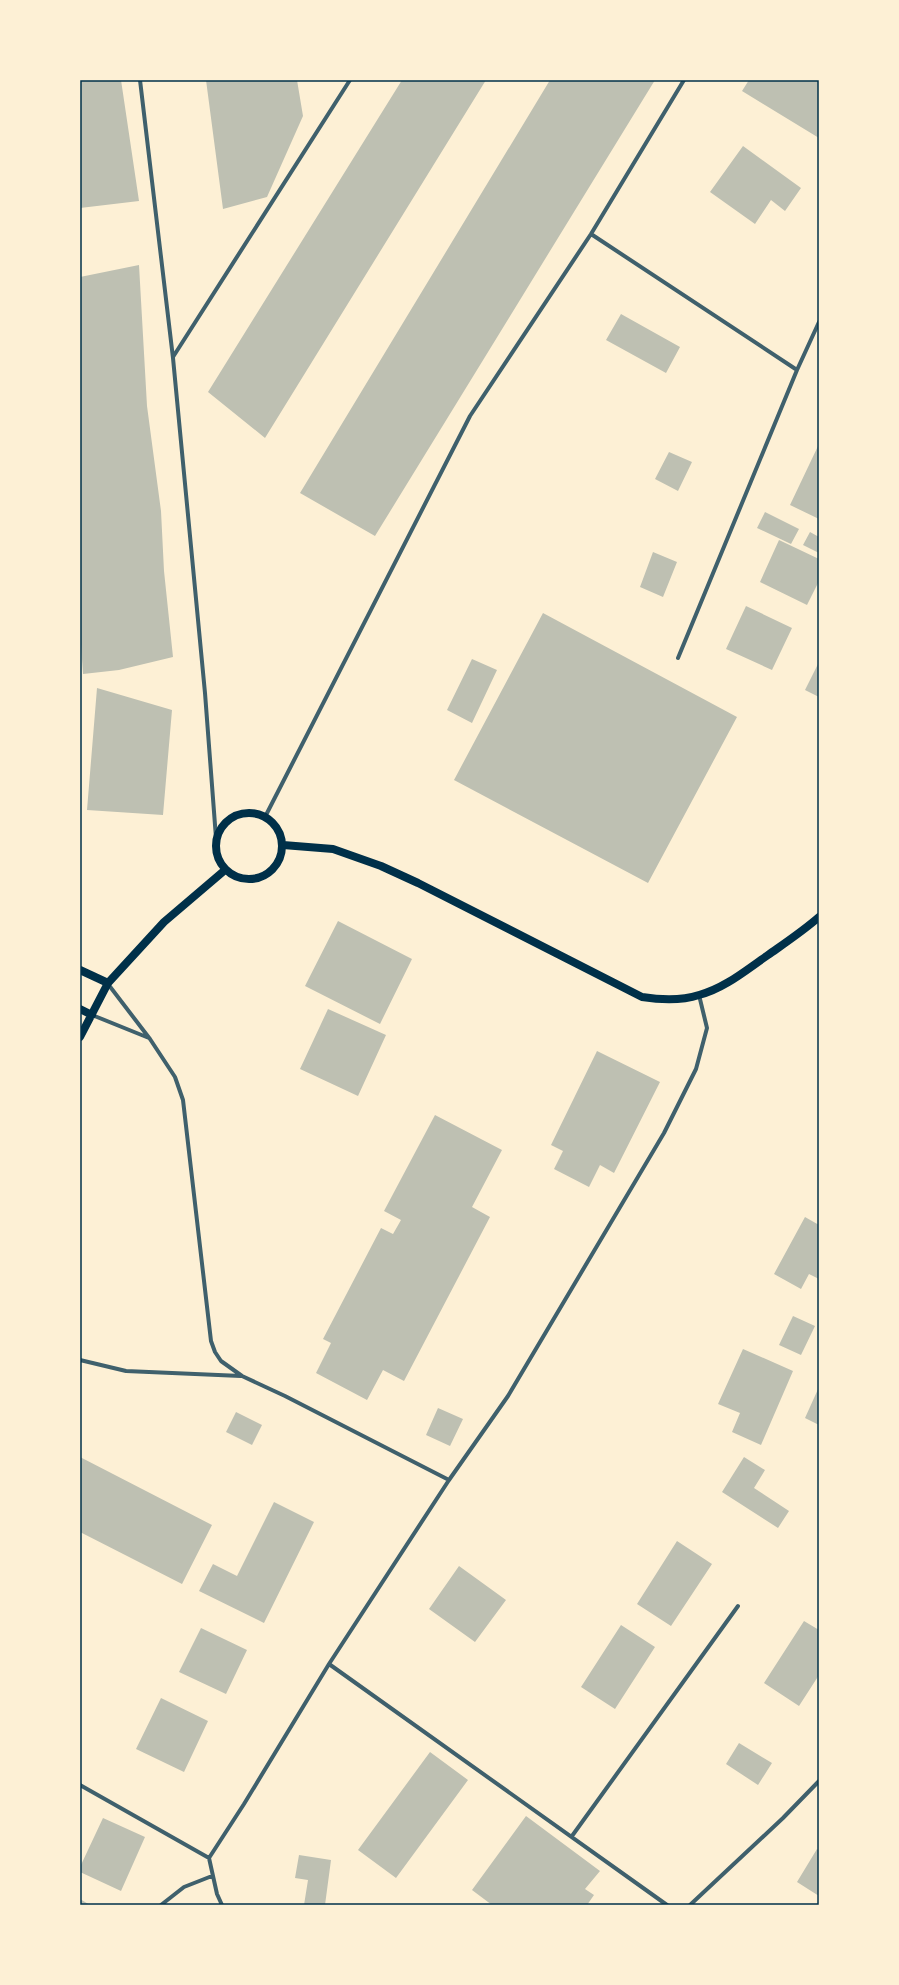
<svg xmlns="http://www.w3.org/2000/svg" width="899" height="1985" font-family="'Archivo Narrow',sans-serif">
<rect width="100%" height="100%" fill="#fdf0d5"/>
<!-- building -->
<path fill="#bec0b2" d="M80,80H121L139,201L80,208Z
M206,80H297L303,116L267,197L223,209Z
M402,80H486L265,438L208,392Z
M550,80H655L375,536L300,493Z
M749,80H819V138L742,91Z
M743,146L801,188L785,211L771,200L755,224L710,192Z
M139,265L147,406L161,511L164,571L173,657L119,670L83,674L80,629V277Z
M621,314L680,347L666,373L606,340Z
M819,444V519L790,505Z
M669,452L692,462L678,491L655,479Z
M765,512L799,529L791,544L757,528Z
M810,532L819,537V553L803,545Z
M779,540L819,559V581L807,605L760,582Z
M653,552L677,562L663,597L640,587Z
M746,606L792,628L772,670L726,649Z
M543,613L737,717L648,883L454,780Z
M472,659L497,670L472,723L447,710Z
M819,662V697L805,690Z
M97,688L172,710L163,815L87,810Z
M338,921L412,959L380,1024L305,986Z
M328,1009L386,1035L358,1096L300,1069Z
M597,1051L660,1082L614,1173L600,1165L589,1187L554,1169L563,1151L551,1145Z
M435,1115L502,1150L472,1207L490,1217L404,1381L383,1370L367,1400L316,1373L331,1343L323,1339L381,1228L393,1234L401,1220L384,1211Z
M805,1217L819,1225V1279L809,1274L801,1289L774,1274Z
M793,1316L815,1326L801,1355L779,1345Z
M743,1349L793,1371L761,1445L732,1432L740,1413L718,1404Z
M819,1387V1425L805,1418Z
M438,1408L463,1419L450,1446L426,1435Z
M236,1412L262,1425L252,1445L226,1432Z
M80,1457L212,1525L182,1584L80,1532Z
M744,1457L765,1470L754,1488L789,1511L778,1528L722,1492Z
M274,1502L314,1522L264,1623L199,1591L213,1564L237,1576Z
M677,1541L712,1564L671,1626L637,1604Z
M459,1566L506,1600L475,1642L429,1609Z
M804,1621L819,1630V1675L799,1706L764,1683Z
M621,1625L655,1647L615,1709L581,1687Z
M201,1628L247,1650L226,1694L179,1672Z
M161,1698L208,1721L184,1772L136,1749Z
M739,1743L772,1763L758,1785L726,1764Z
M430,1752L468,1780L396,1878L358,1850Z
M526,1816L600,1871L585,1889L594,1895L587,1905H492L472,1890Z
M103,1818L145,1837L121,1891L80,1872V1867Z
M817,1849L819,1850V1896L797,1882Z
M299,1855L331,1860L325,1905H304L308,1880L295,1878Z
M80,1899L90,1905H80Z"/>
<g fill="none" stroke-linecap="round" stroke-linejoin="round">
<!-- minor -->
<path stroke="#3f606c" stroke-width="4" d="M140,80L173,358L205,693L216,838
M591,234L797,370
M173,357L350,80
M678,658L797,370L819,322
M265,817L470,416L591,234L684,80
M108,984L150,1039L175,1077L183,1100L211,1341L215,1352L221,1361L242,1376L285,1396L449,1480
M92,1015L149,1038
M80,1360L126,1371L241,1376
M329,1664L667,1905
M80,1785L209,1858
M572,1836L738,1606
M161,1905L184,1887L212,1876
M222,1905L217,1894L209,1858L244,1804L329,1664L449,1480L508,1396L664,1133L696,1069L707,1028L699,995
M690,1905L783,1818L819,1781"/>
<!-- secondary -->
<path stroke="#003049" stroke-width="8" d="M216 846a33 33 0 1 1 66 0a33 33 0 1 1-66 0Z
M283,845L333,849L381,866L418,883L642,997C661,1000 681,1001 699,995C725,988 746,970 768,955C785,943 803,931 819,917
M80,970L108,983
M80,1009L92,1015
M80,1037L108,983L164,922L225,870"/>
</g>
<!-- border -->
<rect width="899" height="1985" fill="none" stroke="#fdf0d5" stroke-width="162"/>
<rect x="81" y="81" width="737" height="1823" fill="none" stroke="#003049" stroke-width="1.5"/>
</svg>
